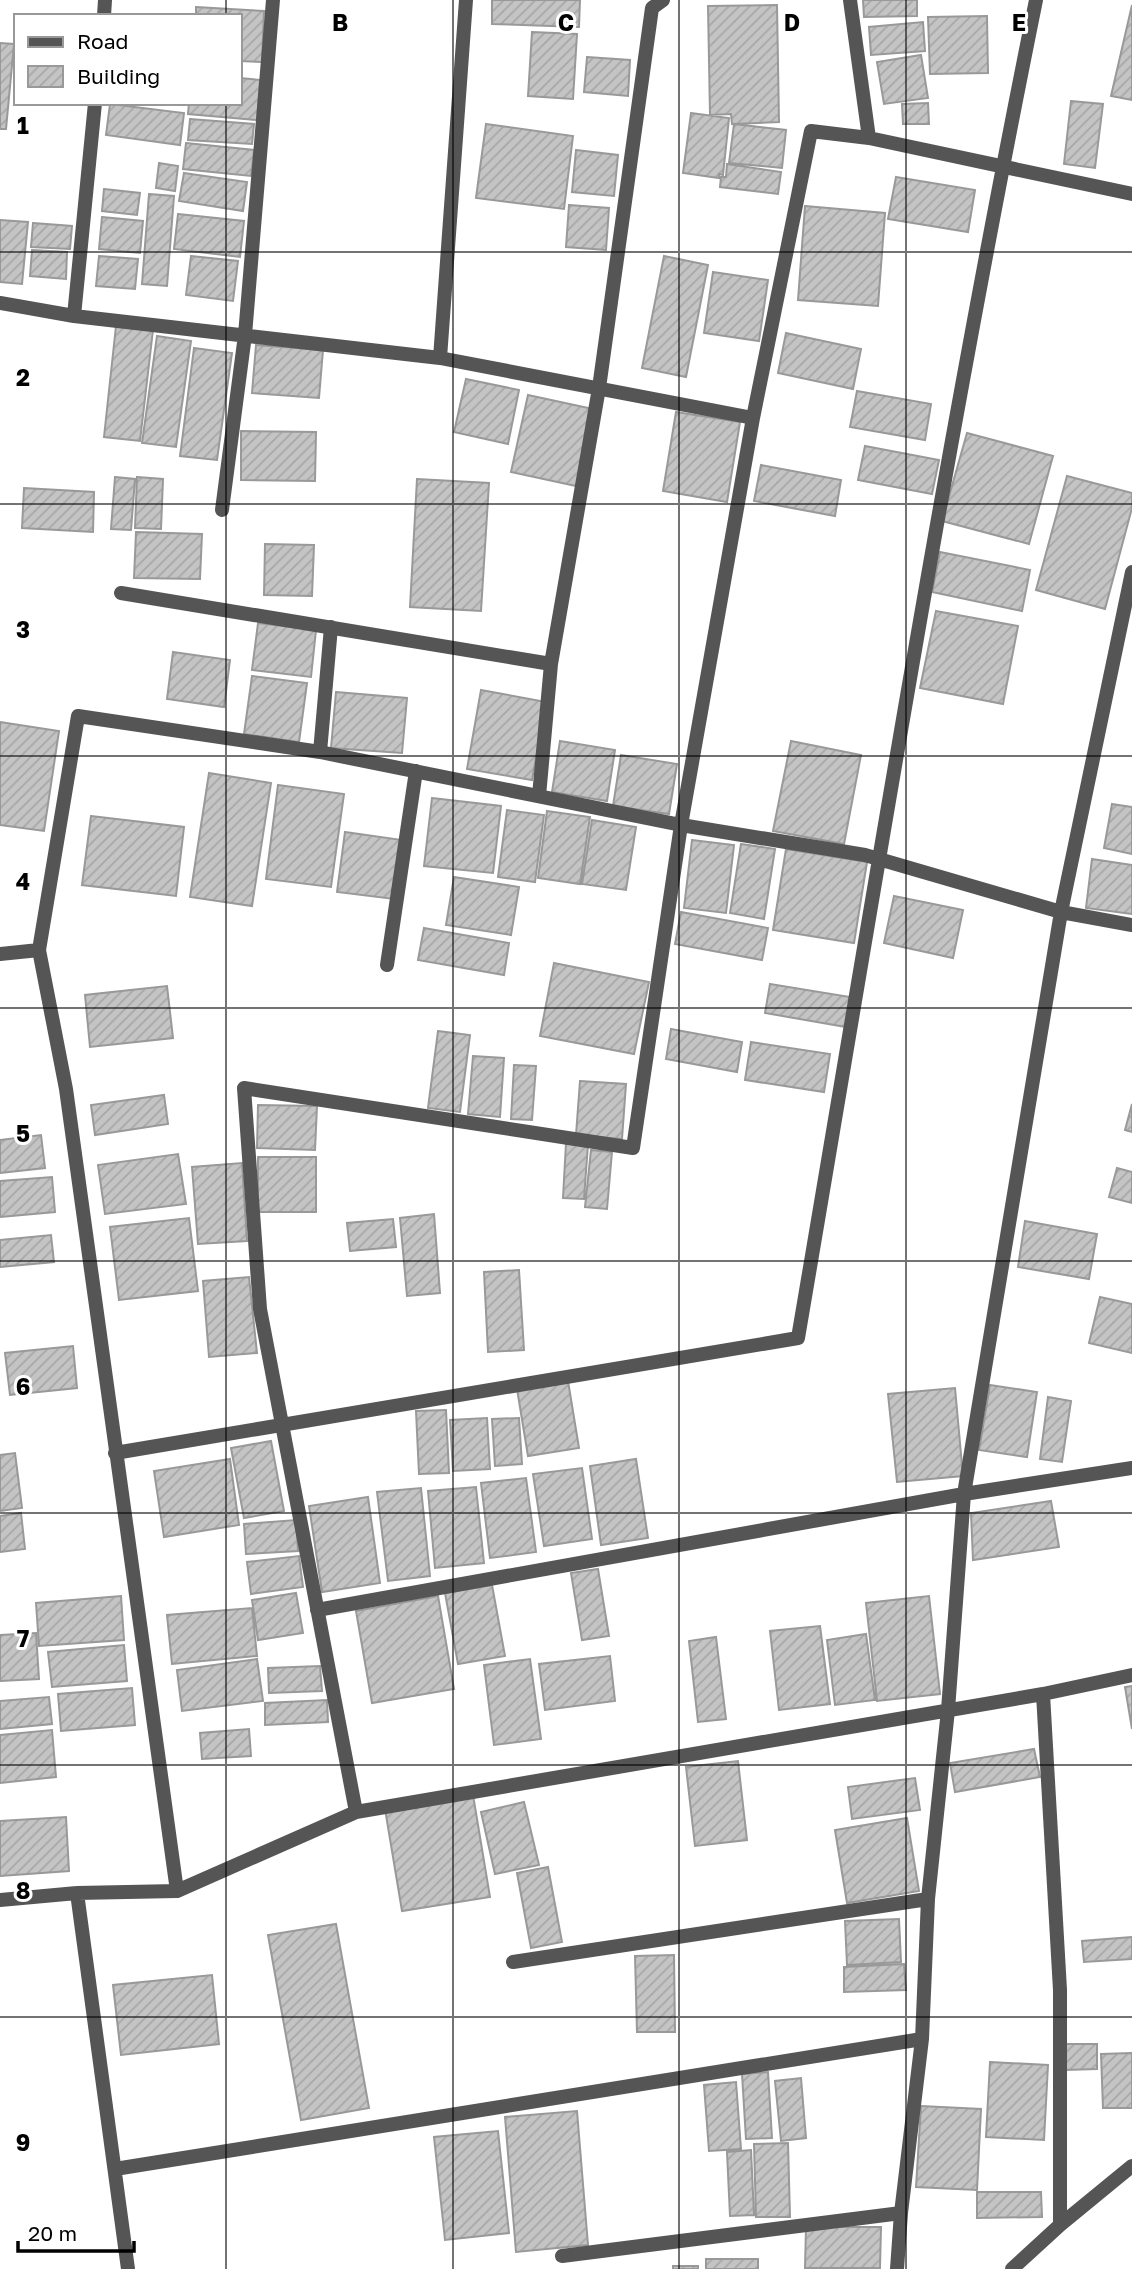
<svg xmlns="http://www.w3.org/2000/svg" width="1132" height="2269" font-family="'Golos Text',sans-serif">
<defs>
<pattern id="building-hatch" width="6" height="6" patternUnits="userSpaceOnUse" patternTransform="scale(1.75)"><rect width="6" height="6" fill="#c4c4c4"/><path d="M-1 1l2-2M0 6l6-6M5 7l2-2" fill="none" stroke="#a7a7a7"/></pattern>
</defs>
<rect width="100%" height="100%" fill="#fff"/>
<!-- building -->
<path fill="url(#building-hatch)" stroke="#999" stroke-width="2" d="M492,0H580L579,27L492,24Z
M863,0H917V16L864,17Z
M777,5L779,122L732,124L731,114L710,115L708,6Z
M1132,5V100L1111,96Z
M196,7L264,11L262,62L240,61V16H196Z
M987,16L988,73L930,74L928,17Z
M923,22L925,51L871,55L869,27Z
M532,32L577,34L573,99L528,96Z
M0,43L14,44L6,129H0Z
M921,55L928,98L884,104L877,62Z
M587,57L630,60L628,96L584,92Z
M240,78L260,80L257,120L188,114L189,103H240Z
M1071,101L1103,104L1095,168L1064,164Z
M928,103L929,124H903L902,104Z
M110,104L184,113L180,145L106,135Z
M691,113L729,118L723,175L719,174V178L683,173Z
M190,119L254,124L252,144L188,140Z
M486,124L573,136L564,209L476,198Z
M734,124L786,130L782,168L729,163Z
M186,143L254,150L251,176L183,169Z
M576,150L618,155L614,196L572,192Z
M159,163L178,166L175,191L156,188Z
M727,164L781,172L778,194L720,187L721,177H726Z
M184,173L247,182L243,211L179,201Z
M896,177L975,190L968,232L888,219Z
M104,189L140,193L137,215L102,211Z
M149,194L174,196L167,286L142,284Z
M569,205L609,208L606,250L566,247Z
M805,206L885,213L878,306L798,300Z
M178,214L244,221L240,257L174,249Z
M102,217L143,221L140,253L99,249Z
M0,220L28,222L22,284L0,282Z
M33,223L72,226L70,249L31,247Z
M32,250L67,252L66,279L30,276Z
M99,256L138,259L135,289L96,286Z
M191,256L238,261L233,301L186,295Z
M664,256L708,265L686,377L642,368Z
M713,272L768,280L759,341L704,333Z
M116,326L153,330L140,441L104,437Z
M786,333L861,349L853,389L778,373Z
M157,336L191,341L176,447L142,443Z
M256,345L323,350L319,398L252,393Z
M194,348L232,353L217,460L180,456Z
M466,379L519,390L508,444L454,432Z
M857,391L931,404L925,440L850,427Z
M528,395L593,409L576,486L511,472Z
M676,412L740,422L727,502L663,491Z
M241,431L316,432L315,481L241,480Z
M967,433L1053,456L1029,544L942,521Z
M865,446L939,460L932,494L858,480Z
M761,465L841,480L835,516L754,501Z
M1067,476L1132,493V508L1105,609L1036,590Z
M115,477L135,479L131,530L111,529Z
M137,477L163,479L161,529L135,528Z
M417,479L489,483L481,611L410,607Z
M24,488L94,492L93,532L22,528Z
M136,532L202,534L200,579L134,578Z
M265,544L314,545L312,596L264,595Z
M940,552L1030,570L1022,611L932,592Z
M936,611L1018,626L1003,704L920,688Z
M258,623L316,630L311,677L252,670Z
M173,652L230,660L224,707L167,699Z
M252,676L307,683L299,742L244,734Z
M481,690L546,702L532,780L467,769Z
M336,692L407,698L402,753L331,748Z
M0,722L59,731L44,831L0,825Z
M560,741L615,750L607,801L552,792Z
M791,741L861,755L844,844L773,831Z
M621,755L677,764L669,814L613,806Z
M209,773L271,783L252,906L190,897Z
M278,785L344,794L331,887L266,879Z
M432,798L501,806L493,873L424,866Z
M1112,804L1132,807V854L1104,848Z
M507,810L544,815L535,882L498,877Z
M547,811L590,817L580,884L538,878Z
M91,816L184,827L176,896L82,885Z
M592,820L636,827L626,890L582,884Z
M345,832L402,840L394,899L337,892Z
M692,840L734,845L726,913L684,908Z
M741,844L775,849L764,919L730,913Z
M786,849L867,862L854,943L773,930Z
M1092,859L1132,865V914L1086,908Z
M454,877L519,887L511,935L446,925Z
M894,896L963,910L953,958L884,943Z
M681,912L768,928L762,960L675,944Z
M424,928L509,943L504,975L418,960Z
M554,963L649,982L634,1054L540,1036Z
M770,984L850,997L846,1027L765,1013Z
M167,986L173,1038L90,1047L85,995Z
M671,1029L742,1042L737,1072L666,1059Z
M438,1031L470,1035L460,1112L428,1108Z
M751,1042L830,1054L824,1092L745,1080Z
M473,1056L504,1058L500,1117L468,1114Z
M514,1065L536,1066L532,1120L511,1119Z
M580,1081L626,1084L622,1139L576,1135Z
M164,1095L168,1124L95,1135L91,1105Z
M1132,1104V1132L1125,1130Z
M258,1105L317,1106L315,1150L257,1148Z
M41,1135L45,1168L0,1173V1140Z
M566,1143L588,1144L584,1199L563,1198Z
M591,1150L612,1152L607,1209L585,1207Z
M178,1154L186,1204L105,1214L98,1165Z
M258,1157H316V1212H258Z
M242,1163L247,1241L198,1244L192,1167Z
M1117,1168L1132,1172V1203L1109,1197Z
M52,1177L55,1212L0,1217V1181Z
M434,1214L440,1293L407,1296L400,1218Z
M189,1218L198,1291L119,1300L110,1227Z
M393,1219L396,1247L350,1251L347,1223Z
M1025,1221L1097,1234L1089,1279L1018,1267Z
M51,1235L54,1262L0,1267V1240Z
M519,1270L524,1350L488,1352L484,1272Z
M249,1277L257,1353L209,1357L203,1281Z
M1100,1297L1132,1304V1353L1089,1343Z
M73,1346L77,1388L10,1395L5,1353Z
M568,1381L579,1448L528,1456L517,1389Z
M990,1385L1037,1392L1027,1457L979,1450Z
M955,1388L963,1476L897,1482L888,1394Z
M1048,1397L1071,1401L1062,1462L1040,1459Z
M446,1410L449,1473L419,1474L416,1411Z
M487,1418L490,1469L453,1471L450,1420Z
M519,1418L522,1464L495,1466L492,1419Z
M271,1441L284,1511L244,1518L231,1448Z
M15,1453L22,1508L0,1511V1455Z
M230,1459L239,1525L164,1537L154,1471Z
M636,1459L648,1538L601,1545L590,1466Z
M582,1468L592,1539L544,1546L533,1474Z
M526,1478L536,1552L490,1558L481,1483Z
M476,1487L484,1563L435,1568L428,1491Z
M421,1488L430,1576L388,1581L377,1492Z
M368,1497L380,1583L322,1592L309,1506Z
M1051,1501L1059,1547L973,1560L971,1513Z
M21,1513L25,1549L0,1552V1516Z
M296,1520L298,1551L246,1554L244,1524Z
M299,1556L303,1587L251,1594L247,1562Z
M598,1569L609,1636L582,1640L571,1573Z
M492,1585L505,1656L458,1664L445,1593Z
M296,1593L303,1633L258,1640L252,1600Z
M121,1596L124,1640L39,1646L36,1603Z
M438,1596L454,1689L372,1703L356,1611Z
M929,1596L940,1694L877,1701L866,1603Z
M252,1608L257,1656L172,1664L167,1615Z
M820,1626L830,1704L779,1710L770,1631Z
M36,1633L39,1679L0,1681V1635Z
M866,1634L875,1700L835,1705L827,1640Z
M716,1637L726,1719L698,1722L689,1641Z
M124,1645L127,1681L52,1687L48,1652Z
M610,1656L615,1701L545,1710L539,1664Z
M257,1659L263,1701L182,1711L177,1670Z
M530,1659L541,1739L494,1745L484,1665Z
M320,1666L322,1691L269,1693L268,1668Z
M1132,1686V1729L1125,1687Z
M132,1688L135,1725L61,1731L58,1694Z
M49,1697L52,1724L0,1729V1701Z
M327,1700L328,1722L265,1725V1703Z
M249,1729L251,1756L202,1759L200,1733Z
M52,1730L56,1777L0,1783V1735Z
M1034,1749L1040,1777L955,1792L950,1763Z
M738,1761L747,1840L695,1846L686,1767Z
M915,1778L920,1810L852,1819L848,1787Z
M473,1795L490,1897L402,1911L385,1809Z
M524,1802L539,1865L495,1874L481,1812Z
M66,1817L69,1871L0,1876V1821Z
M907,1818L919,1891L847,1903L835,1830Z
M548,1867L562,1942L531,1948L517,1873Z
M899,1919L901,1962L847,1965L845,1921Z
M336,1924L369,2108L301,2120L268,1935Z
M1132,1937V1959L1084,1962L1082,1941Z
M674,1955L675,2032H637L635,1956Z
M904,1964L906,1990L844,1992V1967Z
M212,1975L219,2044L121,2055L113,1985Z
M1064,2044H1097V2069L1065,2070Z
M1132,2053V2108H1103L1101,2054Z
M990,2062L1048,2065L1044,2140L986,2137Z
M768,2072L772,2138L746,2139L742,2074Z
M801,2078L806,2138L781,2141L775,2081Z
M736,2082L741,2149L709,2151L704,2085Z
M921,2106L981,2109L977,2190L916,2187Z
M577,2111L588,2245L516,2252L505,2117Z
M498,2131L509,2233L445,2240L434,2137Z
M788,2143L790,2217H756L754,2144Z
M751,2150L754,2215L730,2216L727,2152Z
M977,2192H1041L1042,2217L977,2218Z
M806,2227H881L880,2268H805Z
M706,2259H758V2269H706Z
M673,2266H698V2269H673Z"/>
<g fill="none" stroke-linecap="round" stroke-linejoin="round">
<!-- minor -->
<path stroke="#555" stroke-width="14" d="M850,0L869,138
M104,16L105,0
M0,303L74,316L440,358L753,418
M74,316L95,103
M440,358L466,0
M222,510L245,335L273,0
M121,593L551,664
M320,752L331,627
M539,796L551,664L599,388L652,8L663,0
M39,950L66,1089L177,1891
M0,954L39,950L78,716L320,752L681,825L865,855L1061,912L1132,925
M387,965L416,771
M115,1453L798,1338C874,892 946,444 1036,0
M317,1610L964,1494L1132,1468
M1043,1694L1060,1990V2225
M356,1812L260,1309L244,1088L633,1148L681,825L753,418L811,131L869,138L1132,194
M77,1893L128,2269
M0,1900L77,1893L177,1891L356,1812L1043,1694L1132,1675
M513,1962L928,1899
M115,2169L922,2039
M562,2256L901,2213
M897,2269L901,2213L922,2039L928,1899L948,1710L964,1494L1061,912L1132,572
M1012,2269L1060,2225L1132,2166"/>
</g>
<!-- grid -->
<path fill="none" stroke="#000" stroke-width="2" stroke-opacity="0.55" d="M226,0V16M453,0V2269M679,0V2269M906,0V2269M226,103V2269M0,252H1132M0,504H1132M0,756H1132M0,1008H1132M0,1261H1132M0,1513H1132M0,1765H1132M0,2017H1132"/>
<g font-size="23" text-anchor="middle" font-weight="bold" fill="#000" stroke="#fff" stroke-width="6" stroke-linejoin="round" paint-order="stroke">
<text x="340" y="31">B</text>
<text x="566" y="31">C</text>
<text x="792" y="31">D</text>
<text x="1019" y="31">E</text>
<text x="23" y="134">1</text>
<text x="23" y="386">2</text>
<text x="23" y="638">3</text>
<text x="23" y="890">4</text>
<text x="23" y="1142">5</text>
<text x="23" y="1395">6</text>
<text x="23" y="1647">7</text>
<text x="23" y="1899">8</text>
<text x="23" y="2151">9</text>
</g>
<!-- legend -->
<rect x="14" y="14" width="228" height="91" fill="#ffffff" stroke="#999999" stroke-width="2"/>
<rect x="28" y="37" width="35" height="10" fill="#555555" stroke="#999999" stroke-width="2"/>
<text x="77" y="49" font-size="21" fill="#000000">Road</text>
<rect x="28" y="66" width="35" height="21" fill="url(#building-hatch)" stroke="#999999" stroke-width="2"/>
<text x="77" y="84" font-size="21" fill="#000000">Building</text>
<!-- scale -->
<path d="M18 2241v10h116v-10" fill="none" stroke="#000000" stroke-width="3.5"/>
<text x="28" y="2241" font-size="21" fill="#000000" stroke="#ffffff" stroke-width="5" paint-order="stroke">20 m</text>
</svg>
